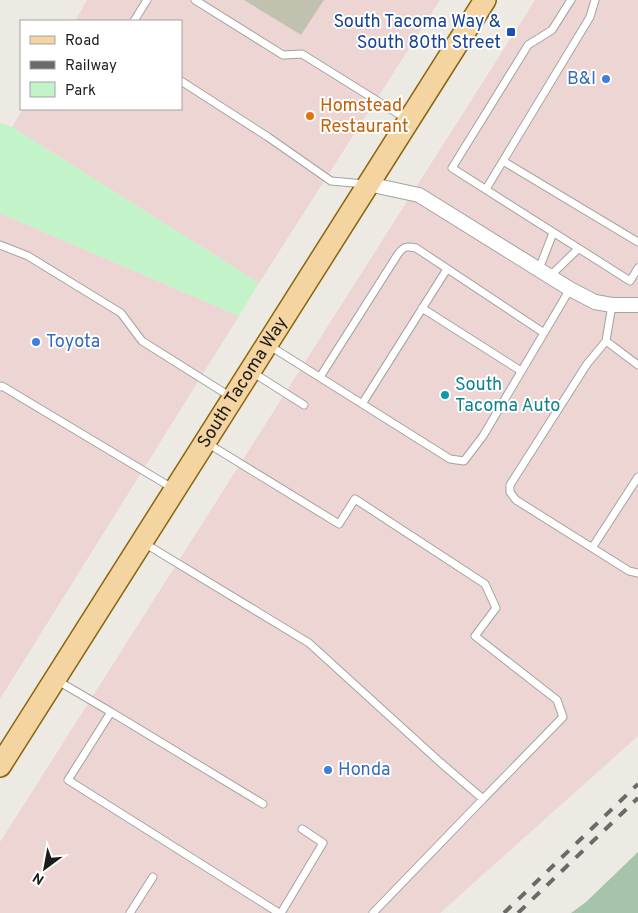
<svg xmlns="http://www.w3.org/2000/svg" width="638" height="913" font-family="Overpass,sans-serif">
<rect width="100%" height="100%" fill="#edeae3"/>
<!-- commercial -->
<path fill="#edd5d3" d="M87,0H244L301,35L324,0H440L259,283L12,127L23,109H181V21H75Z
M535,0H638V736L440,913H0V842Z
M0,213L239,316L0,699Z"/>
<!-- construction -->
<path fill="#c0c1af" d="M244,0H324L301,35Z"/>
<!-- cemetery -->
<path fill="#a6c4ac" d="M638,852V913H571L586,902Z"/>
<!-- park -->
<path fill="#c3f4c9" d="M0,123L12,127L259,283L239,316L0,213Z"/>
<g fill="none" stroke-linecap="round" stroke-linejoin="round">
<defs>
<path id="lane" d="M195,0L283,55L302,54L408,120
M571,0L552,30L528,45L452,168L630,281L638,268
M134,21L147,0
M181,81L268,137L331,181L365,184
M503,161L638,242
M486,189L590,17L595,0
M0,245L28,256L121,313L142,341L231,397
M539,269L553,233
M550,276L578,249
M612,305L606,341L587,364L510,485V492L516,500L629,571L638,573
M422,308L521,371
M606,341L638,365
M270,346L450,459L464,461L483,436L570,289
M252,372L304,405
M320,377L398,254C404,246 407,246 416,248L544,333
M0,387L2,386L174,489
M362,404L447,269
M207,443L339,524L355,499L485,584L496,608L475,636L557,700L563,717L483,799
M144,543L309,643L441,763L483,799L373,913
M592,548L638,477
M58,681L111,712L68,780L279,913
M111,712L263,804
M130,913L153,877
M281,913L323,843L302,829"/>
<path id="street" d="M368,184L419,195L570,289L595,302L612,305H638"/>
<g id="primary">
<path id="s1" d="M0,766L485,0"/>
</g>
</defs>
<!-- lane casing -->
<use href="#lane" stroke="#a3a3a3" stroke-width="9"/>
<!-- street casing -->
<use href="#street" stroke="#a3a3a3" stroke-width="16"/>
<!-- primary casing -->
<use href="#primary" stroke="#89650c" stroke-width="24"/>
<!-- lane -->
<use href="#lane" stroke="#fff" stroke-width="7"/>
<!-- street -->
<use href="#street" stroke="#fff" stroke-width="14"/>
<!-- primary -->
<use href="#primary" stroke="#f4d4a1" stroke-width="21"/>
<!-- rail -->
<path stroke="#6a6a6a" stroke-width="4" stroke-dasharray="10 10" stroke-linecap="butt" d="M504,913L638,784
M518,913L638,798"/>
</g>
<!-- markers -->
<rect fill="#1a4fb4" stroke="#fff" stroke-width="2" x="506" y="27" width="10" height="10" rx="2.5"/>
<g fill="#3f7fe0" stroke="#fff" stroke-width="2">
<circle cx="606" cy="79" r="5"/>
<circle cx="36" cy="342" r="5"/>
<circle cx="328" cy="770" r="5"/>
</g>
<circle fill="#e8710a" stroke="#fff" stroke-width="2" cx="310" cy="116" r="5"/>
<circle fill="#0f9aa8" stroke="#fff" stroke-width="2" cx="445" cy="395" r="5"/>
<g text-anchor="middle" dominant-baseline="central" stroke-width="4" stroke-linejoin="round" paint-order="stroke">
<!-- transit labels -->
<g font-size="18" fill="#164399" stroke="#fff" text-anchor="end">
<text x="501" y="22">South Tacoma Way &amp;<tspan x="501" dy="21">South 80th Street</tspan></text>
</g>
<!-- shop labels -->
<g font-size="18" fill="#366cbe" stroke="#fff" text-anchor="start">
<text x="596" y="79" text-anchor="end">B&amp;I</text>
<text x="46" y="342">Toyota</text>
<text x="338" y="770">Honda</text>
</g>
<!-- food labels -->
<g font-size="18" fill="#c56008" stroke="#fff" text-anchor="start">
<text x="320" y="106">Homstead<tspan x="320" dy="21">Restaurant</tspan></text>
</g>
<!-- street labels -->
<g font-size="18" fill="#1c1c1c" stroke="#fff">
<text stroke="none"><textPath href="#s1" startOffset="454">South Tacoma Way</textPath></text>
</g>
<!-- culture labels -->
<g font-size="18" fill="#0d838f" stroke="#fff" text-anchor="start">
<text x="455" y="385">South<tspan x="455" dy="21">Tacoma Auto</tspan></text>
</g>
</g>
<!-- legend -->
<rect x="20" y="20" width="162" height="90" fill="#ffffff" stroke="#a4a4a4"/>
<rect x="30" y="36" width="25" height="8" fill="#f4d4a1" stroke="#a4a4a4"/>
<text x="65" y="45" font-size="15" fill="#1c1c1c">Road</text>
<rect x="30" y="61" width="25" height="8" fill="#6a6a6a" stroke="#a4a4a4"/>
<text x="65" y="70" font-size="15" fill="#1c1c1c">Railway</text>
<rect x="30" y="82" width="25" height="15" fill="#c3f4c9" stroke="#a4a4a4"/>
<text x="65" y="95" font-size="15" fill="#1c1c1c">Park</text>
<!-- north arrow -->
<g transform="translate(45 868) rotate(212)" stroke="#ffffff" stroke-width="4" paint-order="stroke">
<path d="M0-4L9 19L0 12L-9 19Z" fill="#1c1c1c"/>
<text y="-8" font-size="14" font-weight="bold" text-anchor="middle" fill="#1c1c1c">N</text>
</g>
</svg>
